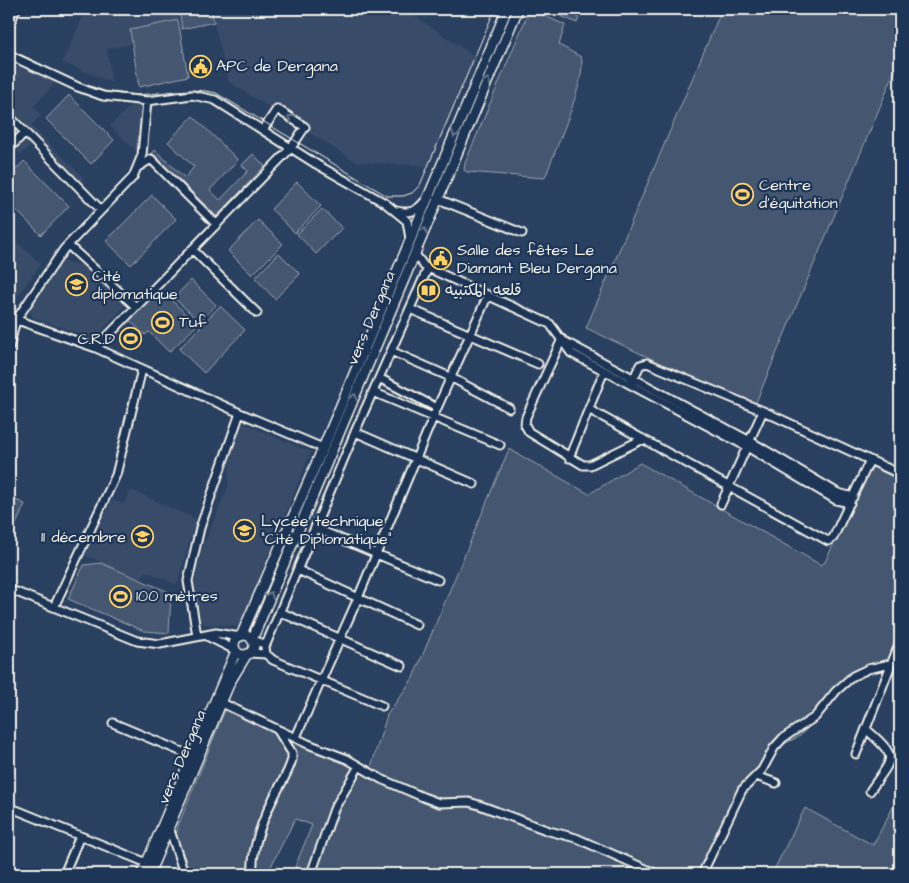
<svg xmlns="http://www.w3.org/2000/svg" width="909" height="883" font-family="'Architects Daughter','Playpen Sans Arabic',sans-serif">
<rect width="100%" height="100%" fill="#2a4060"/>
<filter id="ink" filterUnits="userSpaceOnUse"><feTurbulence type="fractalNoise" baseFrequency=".02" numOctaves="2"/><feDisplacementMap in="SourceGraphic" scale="10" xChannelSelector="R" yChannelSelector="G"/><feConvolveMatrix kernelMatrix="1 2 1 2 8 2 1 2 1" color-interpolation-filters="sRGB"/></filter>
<g filter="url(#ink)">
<!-- built -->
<path fill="#374c69" d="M87,9H177L178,20L130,30L131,44L107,49L112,83L62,62Z
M215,9H404L476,57L429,166L356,162L229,82L211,12Z
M22,65L56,82L34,106L41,115L31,126L84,178L82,182L101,203L95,209L31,146L21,154L9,147V69Z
M136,101L144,108L141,147L136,151L110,126Z
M9,235L41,264L9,308Z
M61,261L87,266L127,303L95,339L34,318L28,310Z
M243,423L311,452L239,627L202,624L194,585L202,549L228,487L231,449Z
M131,490L196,519L177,585L146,571L141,580L85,555L112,500L124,504Z"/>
<!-- green -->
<path fill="#445771" stroke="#9ca4ac" d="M179,9H211L214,22L182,29Z
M545,9H569L579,18L577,23Z
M722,9H900V59L754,407L586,328Z
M529,11L536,12L565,25L559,45L581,57C588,78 555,149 547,173L544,178L467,172L464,170L465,163Z
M178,20L188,76L139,87L130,30Z
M69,95L114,140L91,164L46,119Z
M193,116L238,160L210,190L220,200L248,171L242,165L253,154L265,166L217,216L152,154L155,150L185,178L194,167L168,142Z
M24,161L69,206L41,235L9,203V177Z
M297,182L321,206L295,233L271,209Z
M152,195L176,219L131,265L106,241Z
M322,209L342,228L316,254L297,234Z
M258,220L283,244L252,275L228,251Z
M279,253L300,274L275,299L255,278Z
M191,280L216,305L200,322L174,298Z
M160,289L197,325L169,352L149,332L145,335L129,320Z
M220,306L245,330L204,373L179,349Z
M509,449L589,494L640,463L821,565L825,562L871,466L900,481V636L889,662L866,667L800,736L782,745L751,777L700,874H663L635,863L649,874H303L295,867L312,825L295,819L267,874H191L176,835L178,826L225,710L371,767L387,715L413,678Z
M9,497L25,504L14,529L9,527Z
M101,563L171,593L169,633L144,631L68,599L84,565Z
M900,794V874H772L805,808L873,845Z"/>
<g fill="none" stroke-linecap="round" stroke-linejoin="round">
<defs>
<path id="minor" d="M9,27L16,9
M9,55L78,87L103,96L147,101L192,95L215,100L316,164L385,203L407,221L410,239
M9,116L101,210
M9,149L24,133
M138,167L151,159L217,225
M438,199L522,233
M397,211C410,214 417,211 425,201
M68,245L136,307
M193,250L257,313
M415,254L424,266L550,324L571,353L747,447L836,500L850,503
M410,309L538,364
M9,317L96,348L240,413L323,448
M562,339L526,417L525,425L529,432L583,465H590L643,439
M564,341L750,441L838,493L853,497
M9,348L16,320L64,249L133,177L142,155L147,101
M96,348L291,148L305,127L277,109L263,130
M391,351L450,377L509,408
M379,378L437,408
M632,382L640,365L647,363L763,411L900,474
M373,392L500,445
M590,410L828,541L833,538L870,460
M355,432L474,484
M569,458L604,371
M721,504L763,411
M315,528L438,580
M298,570L417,625
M9,589L137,641L160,644L216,633L240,637
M54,607L116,475L142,369
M280,612L402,666
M197,636L188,581L200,528L240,413
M207,636L235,650
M253,641L266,644
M250,653L266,654
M222,703L308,744L347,759L381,779L423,797L439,803L469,802L482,806L549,831L576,838L657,874
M382,706L273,660L266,654L265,647L355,432L428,268
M113,723L192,756
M867,730C900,759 893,757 870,791
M296,737L358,598L437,408L488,295
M856,754L900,642
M756,776L776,783
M9,807L147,863
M169,827L184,874
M64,874L80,836
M253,874C251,849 262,821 273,799C279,786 289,773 292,759V753L277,729
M311,874L334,809L359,766
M702,874L742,790L762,770L774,748L783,738L815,717L836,691L853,676L868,669L890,664"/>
<path id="major" d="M234 645a10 10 0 1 1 20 0a10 10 0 1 1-20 0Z
M241,636L323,448L507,9
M252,640L518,9
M142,874L236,651
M149,874L230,682L247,654"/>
</defs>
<!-- minor casing -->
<use href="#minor" stroke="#f4f1e8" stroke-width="11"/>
<!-- major casing -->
<use href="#major" stroke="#f4f1e8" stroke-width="12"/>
<!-- minor -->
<use href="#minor" stroke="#1d3557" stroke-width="7"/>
<!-- major -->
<use href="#major" stroke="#1d3557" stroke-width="9"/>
<!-- tram -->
<path stroke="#f4f1e8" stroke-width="1" d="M9,49L93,89C107,92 121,95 135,95C163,94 189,86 216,93L387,196H403L412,193L420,185L495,9"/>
</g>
<!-- one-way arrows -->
<defs><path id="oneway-chevron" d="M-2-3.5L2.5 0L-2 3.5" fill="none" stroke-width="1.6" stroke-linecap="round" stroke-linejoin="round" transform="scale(1.25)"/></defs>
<g stroke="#68778a">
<use href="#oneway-chevron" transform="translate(487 81) rotate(-67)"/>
<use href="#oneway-chevron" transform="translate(291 118) rotate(-147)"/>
<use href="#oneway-chevron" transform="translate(455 134) rotate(113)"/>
<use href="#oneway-chevron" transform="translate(424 231) rotate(-68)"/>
<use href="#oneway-chevron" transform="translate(354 397) rotate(-67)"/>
<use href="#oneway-chevron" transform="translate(270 595) rotate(-67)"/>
</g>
</g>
<!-- icons -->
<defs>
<symbol id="civic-ring" viewBox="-11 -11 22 22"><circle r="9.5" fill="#1d3557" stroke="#ffd166" stroke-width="1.5"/><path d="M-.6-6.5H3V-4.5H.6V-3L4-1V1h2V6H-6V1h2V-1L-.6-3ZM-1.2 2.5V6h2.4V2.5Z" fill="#ffd166"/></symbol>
<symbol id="stadium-ring" viewBox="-11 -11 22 22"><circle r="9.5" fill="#1d3557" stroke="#ffd166" stroke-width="1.5"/><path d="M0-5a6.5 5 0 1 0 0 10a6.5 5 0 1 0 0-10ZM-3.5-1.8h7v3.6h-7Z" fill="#ffd166"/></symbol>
<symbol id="school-ring" viewBox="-11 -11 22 22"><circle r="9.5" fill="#1d3557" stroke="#ffd166" stroke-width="1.5"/><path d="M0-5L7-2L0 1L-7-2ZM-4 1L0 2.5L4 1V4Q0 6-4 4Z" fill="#ffd166"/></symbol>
<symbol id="library-ring" viewBox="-11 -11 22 22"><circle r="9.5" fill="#1d3557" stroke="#ffd166" stroke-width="1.5"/><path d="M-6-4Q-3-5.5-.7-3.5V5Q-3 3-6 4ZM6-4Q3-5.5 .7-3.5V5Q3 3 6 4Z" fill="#ffd166"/></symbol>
</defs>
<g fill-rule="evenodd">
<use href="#civic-ring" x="188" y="54" width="25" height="25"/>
<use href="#stadium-ring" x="730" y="182" width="25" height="25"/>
<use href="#civic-ring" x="428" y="246" width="25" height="25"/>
<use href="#school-ring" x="64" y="272" width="25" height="25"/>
<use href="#library-ring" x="416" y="278" width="25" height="25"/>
<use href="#stadium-ring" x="150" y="310" width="25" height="25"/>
<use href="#stadium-ring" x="118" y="326" width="25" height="25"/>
<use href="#school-ring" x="232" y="518" width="25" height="25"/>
<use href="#school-ring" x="130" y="524" width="25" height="25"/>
<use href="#stadium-ring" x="108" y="584" width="25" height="25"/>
</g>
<g text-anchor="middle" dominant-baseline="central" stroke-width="4.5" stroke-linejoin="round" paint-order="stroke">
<!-- poi labels -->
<g font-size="16" fill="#f4f1e8" stroke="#1d3557" text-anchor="start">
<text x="216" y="66">APC de Dergana</text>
<text x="759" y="185">Centre<tspan x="759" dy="18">d'équitation</tspan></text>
<text x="457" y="250">Salle des fêtes Le<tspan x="457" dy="18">Diamant Bleu Dergana</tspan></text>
<text x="92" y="276">Cité<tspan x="92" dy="18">diplomatique</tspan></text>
<text x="445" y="290">قلعه المكتبيه</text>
<text x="179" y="322">Tuf</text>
<text x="115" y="339" text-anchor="end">C.R.D</text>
<text x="261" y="521">Lycée technique<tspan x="261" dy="18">"Cité Diplomatique"</tspan></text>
<text x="126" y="537" text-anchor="end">11 décembre</text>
<text x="136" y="596">100 mètres</text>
</g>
<!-- street labels -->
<g font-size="16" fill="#f4f1e8" stroke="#1d3557">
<text transform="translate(371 318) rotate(-67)">vers Dergana</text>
<text transform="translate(182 757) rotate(-67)">vers Dergana</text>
</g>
</g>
<!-- margin -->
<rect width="909" height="883" fill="none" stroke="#1d3557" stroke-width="30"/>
<rect x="15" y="15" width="879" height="853" fill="none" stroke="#f4f1e8" stroke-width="2" filter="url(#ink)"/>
</svg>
